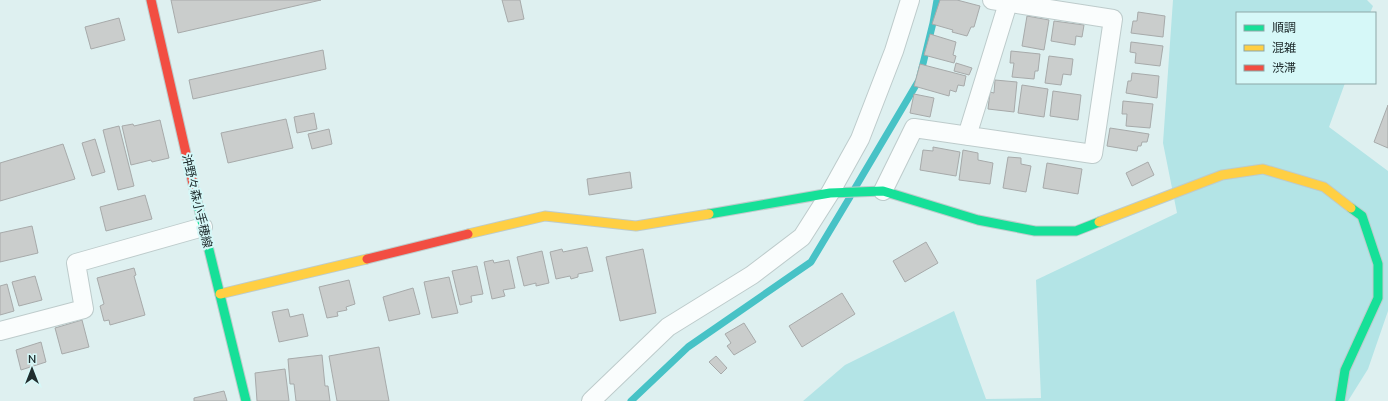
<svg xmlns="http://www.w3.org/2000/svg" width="1388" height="401" font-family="'Nunito Sans','Noto Sans JP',sans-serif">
<rect width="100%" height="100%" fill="#def0f0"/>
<!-- green -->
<path fill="#b3e4e6" d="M1173,0H1367L1373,6L1370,13H1237V83H1345L1329,127L1388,171V311L1368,369L1348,401H803L845,365L954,311L986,399L1041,398L1036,280L1177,213L1163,143Z"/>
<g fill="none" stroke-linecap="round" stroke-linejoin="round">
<!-- stream -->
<path stroke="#47c2c6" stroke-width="7" d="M855,188L919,80L933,23L937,0
M631,401L688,347L811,262L850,197"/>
</g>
<!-- building -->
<path fill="#cacdcc" stroke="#a7aaaa" d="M171,0H321L178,33Z
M502,0H520L524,19L508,22Z
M940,0H957L980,6L974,27H971L967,36L952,32L953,30L932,24Z
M1138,12L1165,16L1163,37L1131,33L1133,21H1137Z
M1027,16L1049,20L1044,50L1022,46Z
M119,18L125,40L91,49L85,27Z
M1054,21L1084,25L1082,37L1076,36L1075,45L1051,41Z
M930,34L956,42L953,55L956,56L954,63L924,55Z
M1131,42L1163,46L1160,66L1135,63L1136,53L1130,52Z
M323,50L326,69L193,99L189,80Z
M1011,51L1040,54L1038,71H1035L1034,79L1012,77L1014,63H1010Z
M1049,56L1073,59L1071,75L1063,74L1061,85L1045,83Z
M956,63L972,68L969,75L954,71Z
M920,64L966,76L964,86L958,85L956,92L950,90L949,96L914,86Z
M1132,73L1159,76L1157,98L1126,93L1128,81H1131Z
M995,80L1017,82L1014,112L988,109L990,92L994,93Z
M1022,85L1048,89L1044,117L1018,113Z
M1053,91L1081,95L1078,120L1050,116Z
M914,94L934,98L930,117L910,113Z
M1123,101L1153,104L1150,128L1126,126L1127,114H1122Z
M1388,105V148L1374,142Z
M314,113L317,129L297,133L294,117Z
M286,119L293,148L228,163L221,133Z
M160,120L169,158L152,162L151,160L131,165L122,126L133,124L134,126Z
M119,126L134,186L118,190L103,130Z
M1110,128L1149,134L1147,142H1142L1141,146H1138L1137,151L1107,146Z
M329,129L332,144L312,149L308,134Z
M95,139L105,172L92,176L82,143Z
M63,144L75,179L0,201V163Z
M933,147L960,152L956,176L920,170L923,150L933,151Z
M963,150L978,153V160L993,163L990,184L959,180Z
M1008,157L1021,158V164L1031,166L1026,192L1003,188Z
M1148,162L1154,175L1132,186L1126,173Z
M1047,163L1082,169L1078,194L1043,188Z
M630,172L632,188L589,195L587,179Z
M145,195L152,219L106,231L100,207Z
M32,226L38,253L0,262V233Z
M926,242L938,263L905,282L893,261Z
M587,247L593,271L578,274V277L571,279L570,276L556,279L550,252L562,249L563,252Z
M643,249L656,313L620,321L606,257Z
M542,251L549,283L536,286V283L524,286L517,257Z
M493,260L494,263L509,260L515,288L503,290L505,296L492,299L484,262Z
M477,266L483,294L471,296L472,302L460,305L452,271Z
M134,268L136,275L134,276L145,315L110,325L109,320L104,321L100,306L104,304L97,278Z
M35,276L42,300L19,306L12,282Z
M449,277L458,313L432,318L424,282Z
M349,280L355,304L346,307L347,310L337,312L338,316L327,318L319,287Z
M7,284L14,311L0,315V286Z
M413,288L420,314L389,321L383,297Z
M842,293L855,314L802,347L789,326Z
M288,309L290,317L303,314L308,336L279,342L272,312Z
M82,320L89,347L62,354L55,328Z
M744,323L756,342L734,355L727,346L731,343L725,334Z
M41,342L46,362L21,370L16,350Z
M379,347L389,401H337L329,356Z
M322,355L325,386H328L330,401H296L294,384H290L288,359Z
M716,356L727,368L721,374L709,362Z
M285,369L289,401H257L255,373Z
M224,391L227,401H194V398Z"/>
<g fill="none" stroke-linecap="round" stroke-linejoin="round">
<defs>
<path id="street" d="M967,136L1008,3
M883,191L914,128L1093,154L1113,19L992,0
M0,331L84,309L76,263L203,227
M591,401L668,327L752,275L802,237L830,193L860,139L894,51L910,0"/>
<path id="fast" d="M196,197L246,401
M709,214L830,193L883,191L978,220L1035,231H1076L1099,222
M1340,401L1345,370L1378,298V264L1362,216L1351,208"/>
<path id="slow" d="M1099,222L1222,175L1263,169L1324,187L1351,208
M468,234L545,216L636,226L709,214
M220,294L367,259"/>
<path id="jam" d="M151,0L196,197
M367,259L468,234"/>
</defs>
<!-- street casing -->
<use href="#street" stroke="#bdcbcb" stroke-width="20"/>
<!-- fast casing -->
<use href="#fast" stroke="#bdcbcb" stroke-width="11"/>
<!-- slow casing -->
<use href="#slow" stroke="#bdcbcb" stroke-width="11"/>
<!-- jam casing -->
<use href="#jam" stroke="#bdcbcb" stroke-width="11"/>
<!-- street -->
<use href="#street" stroke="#fafdfd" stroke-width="18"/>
<!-- fast -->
<use href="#fast" stroke="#16e098" stroke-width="9"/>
<!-- slow -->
<use href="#slow" stroke="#ffcf43" stroke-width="9"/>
<!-- jam -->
<use href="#jam" stroke="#f24e42" stroke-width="9"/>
</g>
<g text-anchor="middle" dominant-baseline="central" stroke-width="4" stroke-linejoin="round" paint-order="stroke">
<!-- street labels -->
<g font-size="12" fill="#202d2e" stroke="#d6f8f8">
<text transform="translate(197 201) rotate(77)">沖野々森小手穂線</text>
</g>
</g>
<!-- legend -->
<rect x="1236" y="12" width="140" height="72" fill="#d6f8f8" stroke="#8da7a7"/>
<rect x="1244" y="25" width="20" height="6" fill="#16e098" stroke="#8da7a7"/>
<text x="1272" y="32" font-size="12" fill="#202d2e">順調</text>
<rect x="1244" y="45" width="20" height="6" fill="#ffcf43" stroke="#8da7a7"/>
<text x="1272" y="52" font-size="12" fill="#202d2e">混雑</text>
<rect x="1244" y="65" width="20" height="6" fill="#f24e42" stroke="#8da7a7"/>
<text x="1272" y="72" font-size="12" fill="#202d2e">渋滞</text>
<!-- north arrow -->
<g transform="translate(32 369)" stroke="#d6f8f8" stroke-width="3" paint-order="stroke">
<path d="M0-3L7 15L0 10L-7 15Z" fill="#202d2e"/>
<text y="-6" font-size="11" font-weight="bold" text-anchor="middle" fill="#202d2e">N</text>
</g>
</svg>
